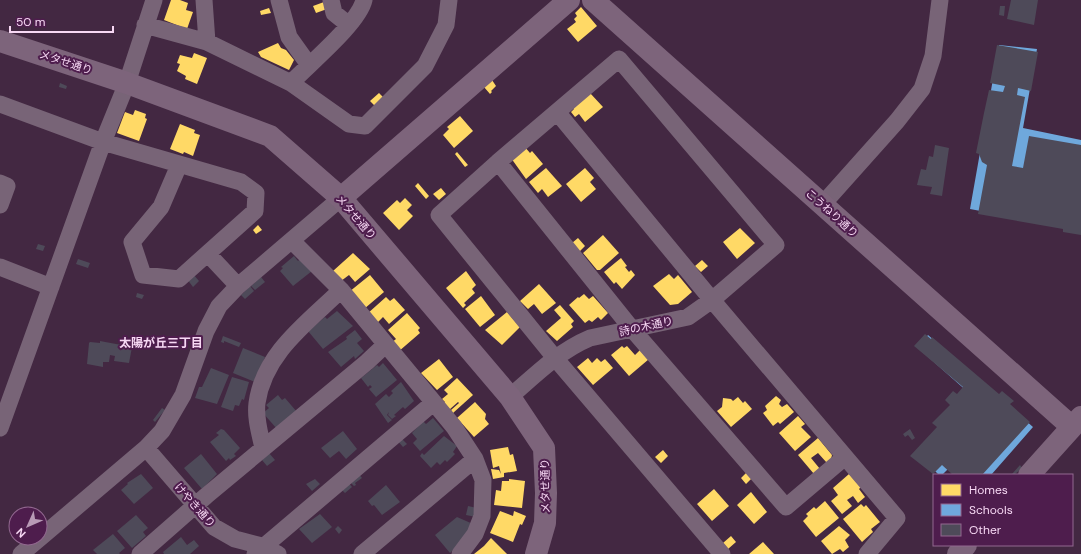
<svg xmlns="http://www.w3.org/2000/svg" width="1081" height="554" font-family="'DM Sans','Noto Sans JP',sans-serif">
<rect width="100%" height="100%" fill="#432842"/>
<!-- homes -->
<path fill="#ffd966" d="M171,0H180L188,3L186,10L193,12L187,29L164,20Z
M324,2L327,9L316,13L313,6Z
M581,7L597,26L578,42L567,29L576,22L574,19L577,16L575,13Z
M269,8L271,13L261,15L260,11Z
M278,43L281,48L286,50L294,60L289,70L261,57L258,52Z
M194,53L207,58L197,84L185,79L186,76L177,71L180,64L177,63L180,55L192,58Z
M492,80L496,86L491,91L492,92L490,94L484,87Z
M379,93L384,98L375,106L370,101Z
M590,93L603,107L585,122L579,114L575,117L571,112L574,109L573,107Z
M135,110L146,114L145,118L147,119L139,141L117,133L125,112L133,115Z
M460,116L473,131L454,148L443,135L449,129L447,127Z
M180,124L195,130L194,133L200,135L193,156L184,152L183,154L170,149Z
M524,146L530,153L532,151L543,164L526,179L511,158Z
M457,152L468,165L465,167L455,154Z
M546,168L562,186L548,197L542,189L538,193L529,182Z
M585,168L594,178L590,182L596,189L581,202L566,184Z
M418,183L429,196L426,199L415,186Z
M441,188L446,194L439,200L433,194Z
M405,198L412,205L407,210L413,216L399,230L383,213L397,200L400,203Z
M258,225L262,230L256,234L253,230Z
M740,228L755,243L737,259L723,242Z
M603,235L619,253L600,270H597L583,253Z
M578,238L585,246L579,252L572,243Z
M353,253L370,269L355,282L349,275L341,281L333,271Z
M621,258L627,266L625,267L629,272L631,270L635,275L622,289L616,282L614,284L604,272Z
M702,260L708,266L701,272L695,266Z
M466,271L476,285L472,289L475,293L464,303L466,305L463,308L446,288Z
M669,274L674,279L678,275L692,292L678,304L670,305L653,286Z
M370,275L384,292L364,309L349,292Z
M539,284L556,303L542,314L534,304L528,309L520,301Z
M584,294L589,299L593,296L608,313L601,320L598,317L592,322L589,320L585,323L569,305L578,297L579,298Z
M481,296L495,315L480,327L465,309Z
M386,297L390,301L394,298L405,310L389,324L383,317L376,324L367,314Z
M560,305L574,321L571,324L573,327L557,341L546,331L561,318L554,310Z
M507,312L520,327L502,345L485,330Z
M407,313L420,328L418,330L420,333L398,352L391,343L396,339L388,330Z
M622,346L624,348L627,346L635,355L640,350L649,359L629,376L611,355Z
M588,358L592,363L597,358L601,362L605,359L613,368L593,385L577,367Z
M439,359L453,377L437,390L421,373Z
M457,378L473,395L453,413L451,410L459,403L458,402L449,410L443,404L445,402L442,399L448,394L444,390Z
M776,396L781,400L779,404L782,407L787,404L794,412L780,424L778,422L773,426L763,413L767,410L765,406Z
M738,397L743,403L745,401L752,409L731,427L717,411L722,407L723,398L731,399L733,401Z
M475,402L486,414L485,419L489,424L474,437L457,418Z
M798,416L805,424L801,427L811,437L795,451L779,433Z
M818,438L832,455L831,459L827,463L818,453L811,458L820,469L814,474L798,455Z
M508,447L510,455L513,454L517,471L504,473V477L493,479L491,469L499,470L501,474L499,466L493,468L490,450Z
M663,450L668,456L661,463L655,457Z
M747,472L752,478L746,484L741,478Z
M849,474L861,487L859,489L865,497L858,503L853,496L847,500L852,506L842,514L831,501L838,495L833,488Z
M509,479L525,481L522,508L494,505L496,490L501,491L502,481H509Z
M714,489L729,506L712,521L697,504Z
M751,492L767,512L754,524L737,505Z
M825,501L839,518L816,537L803,521L808,516L806,514L814,507L816,509Z
M861,504L864,507L866,505L880,522L871,529L873,532L862,542L843,519Z
M500,511L513,516L514,511L526,516L522,525L520,524L513,542L490,533Z
M839,526L850,535L845,540L849,547L843,552L840,549L832,554L821,541Z
M731,536L736,542L728,549L723,543Z
M491,538L507,554H474L484,546Z
M763,542L774,554H749Z"/>
<!-- schools -->
<path fill="#6fa8dc" d="M999,45L1037,49L1023,128L1081,140V230L970,209Z
M928,335L1033,427L991,475H957L950,467L942,475H939L925,461L978,401L918,348Z"/>
<!-- building -->
<path fill="#4e4a59" d="M1011,0H1038L1034,25L1007,19Z
M1000,6H1005L1004,16L999,15Z
M997,45L1038,52L1031,91L1018,88L1017,95L1025,97L1012,166L1023,168L1029,136L1081,145V235L1063,232V229L978,214L987,165L982,162L979,154L976,153L984,113L989,90L1003,92L1005,86L990,83Z
M60,83L67,86L66,89L59,87Z
M935,145L949,148L942,196L930,194L932,187L917,185L921,169L926,170L929,156L933,157Z
M38,244L45,246L43,251L36,249Z
M294,256L298,261L301,258L312,271L293,286L280,271L283,268L281,267Z
M78,259L90,263L88,268L76,264Z
M193,274L199,281L193,287L187,279Z
M261,277L265,282L255,290L251,286Z
M250,286L254,291L245,299L241,295Z
M137,293L144,295L142,299L136,297Z
M337,311L353,326L323,349L308,331L325,317L327,319Z
M355,330L362,339L357,343L364,351L355,359L354,356L341,367L328,352L347,339L346,337Z
M925,334L931,339L932,337L999,394L1002,391L1014,401L1010,404L1030,422L982,475H953L942,465L933,474L910,456L937,427L932,423L950,405L945,400L953,391L957,394L963,387L914,346Z
M223,336L241,343L239,347L224,341V343L221,342Z
M100,341L132,347L129,363L114,361L115,356L110,355L109,362H103V367L87,364L89,343L90,342L100,343Z
M243,348L265,357L255,382L233,373Z
M383,363L397,380L376,397L369,389L372,387L370,385L368,387L361,378L377,365L379,367Z
M211,368L229,375L217,404L195,398L199,387H202Z
M232,377L249,382L244,400L242,399L239,406L235,405L233,411L221,407Z
M401,382L414,401L405,409L403,407L394,415L396,416L392,419L388,415L389,412L387,415L392,420L388,423L375,404L386,394L389,397L393,393L391,391Z
M278,395L282,400L285,398L297,412L277,429L263,413L269,408L266,405Z
M162,408L165,410L155,422L153,420Z
M433,418L444,431L420,451L413,443L417,439L412,433L423,421L426,424Z
M221,429L224,430L240,448L234,454L236,456L230,460L229,458L226,461L210,442L219,435L216,433Z
M910,429L915,438L912,440L908,435L905,437L903,434Z
M343,431L357,449L346,459L339,451L330,458L321,448Z
M399,436L407,444L403,447L396,439Z
M444,436L457,446L453,452L455,454L447,462L445,460L440,465L437,462L431,468L420,456L422,453L424,455Z
M269,453L275,460L267,466L262,460Z
M201,454L217,474L202,489L184,468Z
M1020,465L1022,468L1014,475L1012,474Z
M357,472L362,478L355,483L356,485L354,486L348,480Z
M141,474L153,488L134,504L121,490L128,484L127,483Z
M315,479L320,484L312,491L306,484Z
M346,480L352,487L345,493L338,486Z
M386,485L400,502L382,515L374,505L372,506L368,501Z
M468,506L477,508L476,517L466,515Z
M320,514L332,527L312,543L299,529Z
M136,515L148,528L143,532L146,536L132,548L117,531Z
M457,517L473,524L462,542L450,553L435,535Z
M338,526L342,530L339,534L335,529Z
M113,534L125,548L119,553L120,554H97L93,550Z
M181,537L187,545L194,540L199,546L190,554H164L163,552Z"/>
<g fill="none" stroke-linecap="round" stroke-linejoin="round">
<!-- street -->
<path stroke="#786477" stroke-width="17" d="M204,0L207,42
M279,0L289,37L309,65
M331,0L334,13L349,25
M145,25L207,42L291,83L349,124L365,126L425,66L446,25L449,0
M291,83C309,64 359,23 364,0
M0,104L103,142L241,182L256,193L255,211L179,279L143,275L132,242L161,207L179,165
M557,112L712,300L897,518L867,554
M498,162L632,329L786,507L845,457
M0,183L7,186L0,205
M822,205L897,121L922,89L933,56L940,0
M292,241L341,290L454,427L475,459L483,480L482,516L475,534L460,554
M208,254L238,286
M0,267L51,287
M510,397C535,375 559,351 590,338L688,317L712,300L776,245L619,59L498,162L439,215L555,358L722,554
M0,428L103,142L127,83L154,0
M146,448L214,527L235,539L262,546L278,554
M263,448C260,434 255,418 257,403C264,353 307,323 341,290
M40,538L146,448L162,431L183,395L206,331L219,306L238,286L341,198
M21,554L40,538
M140,554L206,496L367,362L385,345
M255,554L433,403
M362,554L475,459"/>
<!-- secondary -->
<path stroke="#7d647b" stroke-width="22" d="M593,0L1072,427
M0,41L127,83L270,136L341,198L510,397L544,448L546,493L545,523L536,554
M341,198L569,0
M1029,475L1081,417
M958,554L966,545"/>
</g>
<g text-anchor="middle" dominant-baseline="central" stroke-width="4" stroke-linejoin="round" paint-order="stroke">
<!-- street labels -->
<g font-size="11" fill="#f7d8f4" stroke="#4e1d4d">
<text transform="translate(66 62) rotate(18)">メタせ通り</text>
<text transform="translate(832 213) rotate(42)">こうねり通り</text>
<text transform="translate(356 217) rotate(49)">メタせ通り</text>
<text transform="translate(646 326) rotate(-12)">詩の木通り</text>
<text transform="translate(545 486) rotate(-91)">メタせ通り</text>
<text transform="translate(195 505) rotate(48)">けやき通り</text>
</g>
<!-- neighbourhood labels -->
<g font-size="12" font-weight="bold" fill="#f7d8f4" stroke="#4e1d4d">
<text x="161" y="343">太陽が丘三丁目</text>
</g>
</g>
<!-- legend -->
<rect x="933" y="474" width="140" height="72" fill="#4e1d4d" stroke="#926890"/>
<rect x="941" y="484" width="20" height="12" fill="#ffd966" stroke="#926890"/>
<text x="969" y="494" font-size="12" fill="#f7d8f4">Homes</text>
<rect x="941" y="504" width="20" height="12" fill="#6fa8dc" stroke="#926890"/>
<text x="969" y="514" font-size="12" fill="#f7d8f4">Schools</text>
<rect x="941" y="524" width="20" height="12" fill="#4e4a59" stroke="#926890"/>
<text x="969" y="534" font-size="12" fill="#f7d8f4">Other</text>
<!-- north arrow -->
<g transform="translate(28 526) rotate(225)"><circle r="19" fill="#4e1d4d" stroke="#926890"/>
<path d="M0-3L7 15L0 10L-7 15Z" fill="#b89ab6"/>
<text y="-6" font-size="11" font-weight="bold" text-anchor="middle" fill="#f7d8f4">N</text>
</g>
<!-- scale -->
<path d="M10 26v6h103v-6" fill="none" stroke="#f7d8f4" stroke-width="2"/>
<text x="16" y="26" font-size="12" fill="#f7d8f4" stroke="#4e1d4d" stroke-width="3" paint-order="stroke">50 m</text>
</svg>
